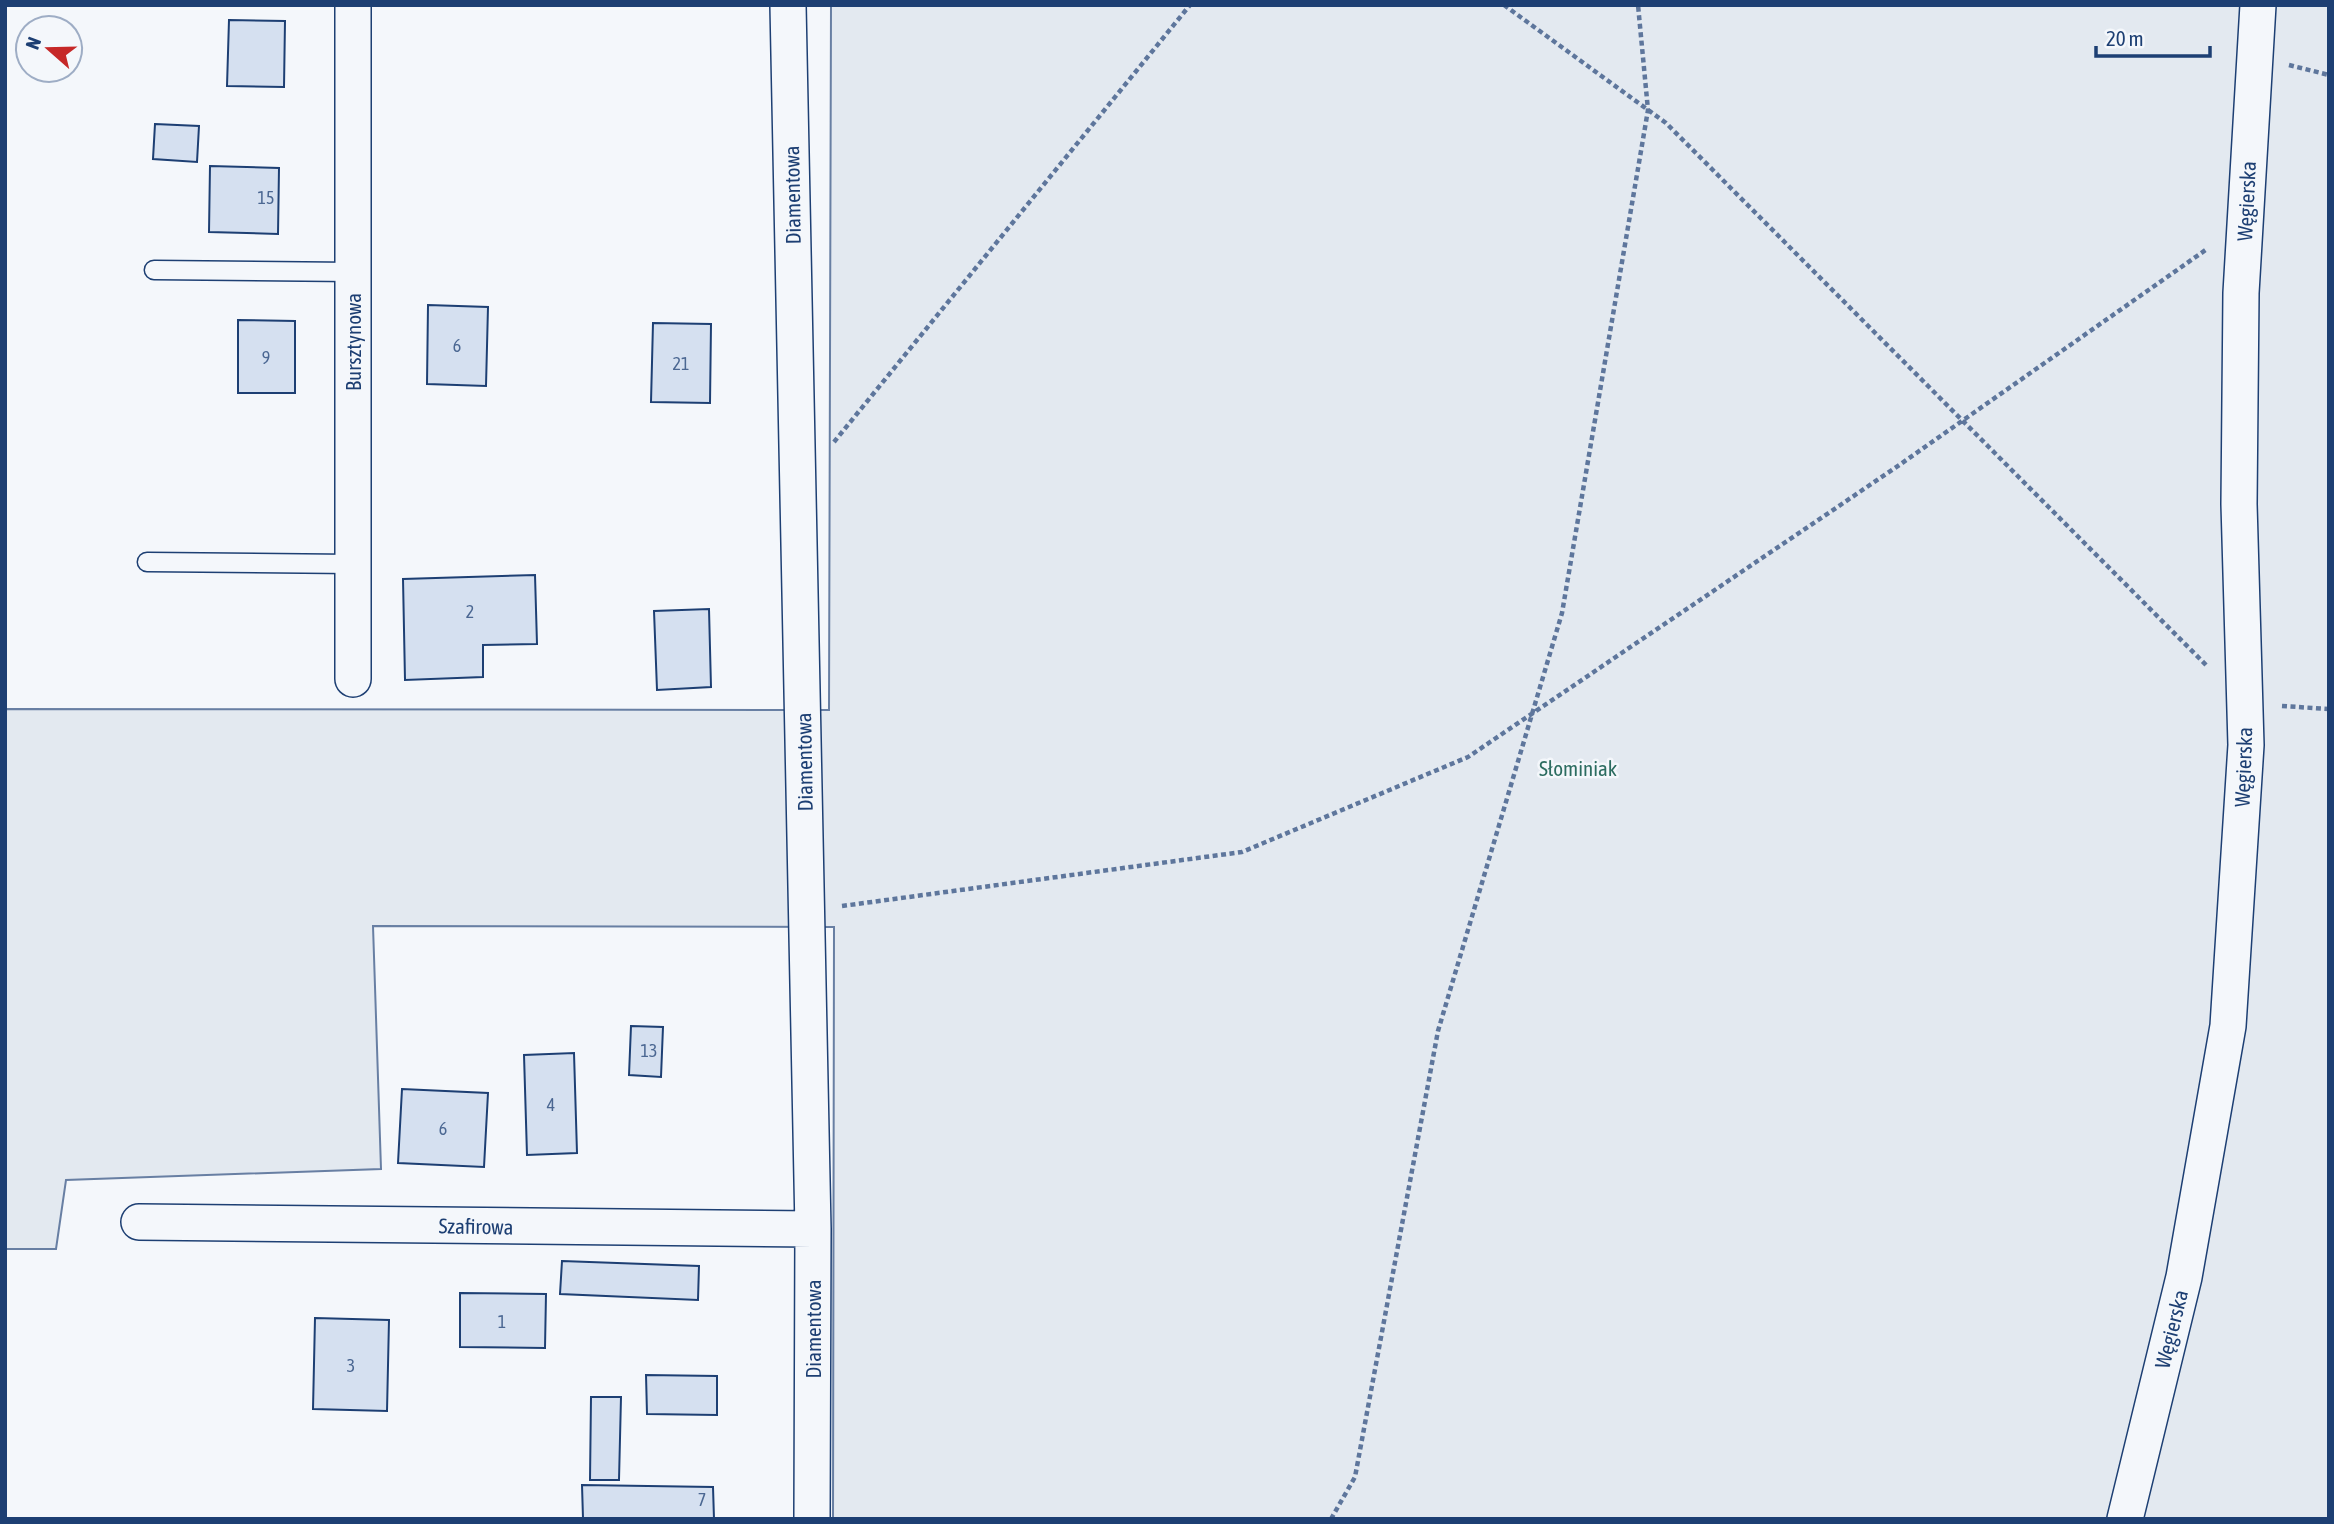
<svg xmlns="http://www.w3.org/2000/svg" width="2334" height="1524" font-family="'Asap Condensed',sans-serif">
<rect width="100%" height="100%" fill="#f4f7fb"/>
<!-- green -->
<path fill="#e3e9f0" stroke="#687fa3" stroke-width="2" d="M831,5H2329V1519H833L834,927L373,926L381,1169L66,1180L56,1249H5V709L829,710Z"/>
<!-- building -->
<path fill="#d5e0f0" stroke="#1d3f73" stroke-width="2" d="M229,20L285,21L284,87L227,86Z
M155,124L199,126L197,162L153,159Z
M210,166L279,168L278,234L209,232Z
M428,305L488,307L486,386L427,384Z
M238,320L295,321V393H238Z
M653,323L711,324L710,403L651,402Z
M535,575L537,644L483,645V677L405,680L403,579Z
M709,609L711,687L657,690L654,611Z
M631,1026L663,1027L661,1077L629,1075Z
M574,1053L577,1153L527,1155L524,1055Z
M402,1089L488,1093L484,1167L398,1163Z
M562,1261L699,1266L698,1300L560,1294Z
M460,1293L546,1294L545,1348L460,1347Z
M315,1318L389,1320L387,1411L313,1409Z
M646,1375L717,1376V1415L647,1414Z
M591,1397H621L619,1480H590Z
M582,1485L713,1487L714,1519L583,1518Z"/>
<g fill="none" stroke-linecap="round" stroke-linejoin="round">
<defs>
<path id="lane" d="M154,270L353,272
M147,562L353,564"/>
<path id="street" d="M353,5V679
M788,5L813,1229L812,1519
M139,1222L813,1229
M2125,1519L2184,1277L2228,1026L2246,745L2239,504L2241,293L2258,5"/>
</defs>
<!-- lane casing -->
<use href="#lane" stroke="#1d3f73" stroke-width="21"/>
<!-- street casing -->
<use href="#street" stroke="#1d3f73" stroke-width="38"/>
<!-- path -->
<path stroke="#5e769c" stroke-width="4.5" stroke-dasharray="5 3.5" stroke-linecap="butt" d="M1504,5L1666,123L2206,665
M2289,65L2329,75
M834,442L1190,5
M2282,706L2329,709
M842,906L1242,852L1468,757L1895,468L2207,249
M1331,1519L1355,1477L1438,1031L1562,613L1648,110L1638,5"/>
<!-- lane -->
<use href="#lane" stroke="#f4f7fb" stroke-width="18"/>
<!-- street -->
<use href="#street" stroke="#f4f7fb" stroke-width="35"/>
</g>
<g text-anchor="middle" dominant-baseline="central" stroke-width="5" stroke-linejoin="round" paint-order="stroke">
<!-- number labels -->
<g font-size="18" fill="#4b6792">
<text x="266" y="197">15</text>
<text x="457" y="345">6</text>
<text x="266" y="357">9</text>
<text x="681" y="363">21</text>
<text x="470" y="611">2</text>
<text x="649" y="1050">13</text>
<text x="551" y="1104">4</text>
<text x="443" y="1128">6</text>
<text x="502" y="1321">1</text>
<text x="351" y="1365">3</text>
<text x="702" y="1499">7</text>
</g>
<!-- street labels -->
<g font-size="21" fill="#1d3f73" stroke="#f4f7fb">
<text transform="translate(792 195) rotate(-91)">Diamentowa</text>
<text transform="translate(2246 201) rotate(-87)">Węgierska</text>
<text transform="translate(353 342) rotate(-90)">Bursztynowa</text>
<text transform="translate(804 762) rotate(-91)">Diamentowa</text>
<text transform="translate(2243 767) rotate(-88)">Węgierska</text>
<text transform="translate(476 1226) rotate(1)">Szafirowa</text>
<text transform="translate(813 1329) rotate(-90)">Diamentowa</text>
<text transform="translate(2171 1329) rotate(-76)">Węgierska</text>
</g>
<!-- park labels -->
<g font-size="21" fill="#2c6c60" stroke="#f4f7fb">
<text x="1578" y="768">Słominiak</text>
</g>
</g>
<!-- border -->
<rect width="2334" height="1524" fill="none" stroke="#1d3f73" stroke-width="14"/>
<!-- north arrow -->
<g transform="translate(49 49) rotate(290)"><circle r="33" fill="#f4f7fb" stroke="#9eadc5" stroke-width="2"/>
<path d="M0-5L12 26L0 18L-12 26Z" fill="#c62828"/>
<text y="-10" font-size="19" font-weight="bold" text-anchor="middle" fill="#1d3f73">N</text>
</g>
<!-- scale -->
<path d="M2096 46v10h114v-10" fill="none" stroke="#1d3f73" stroke-width="3.5"/>
<text x="2106" y="46" font-size="21" fill="#1d3f73" stroke="#f4f7fb" stroke-width="5" paint-order="stroke">20 m</text>
</svg>
